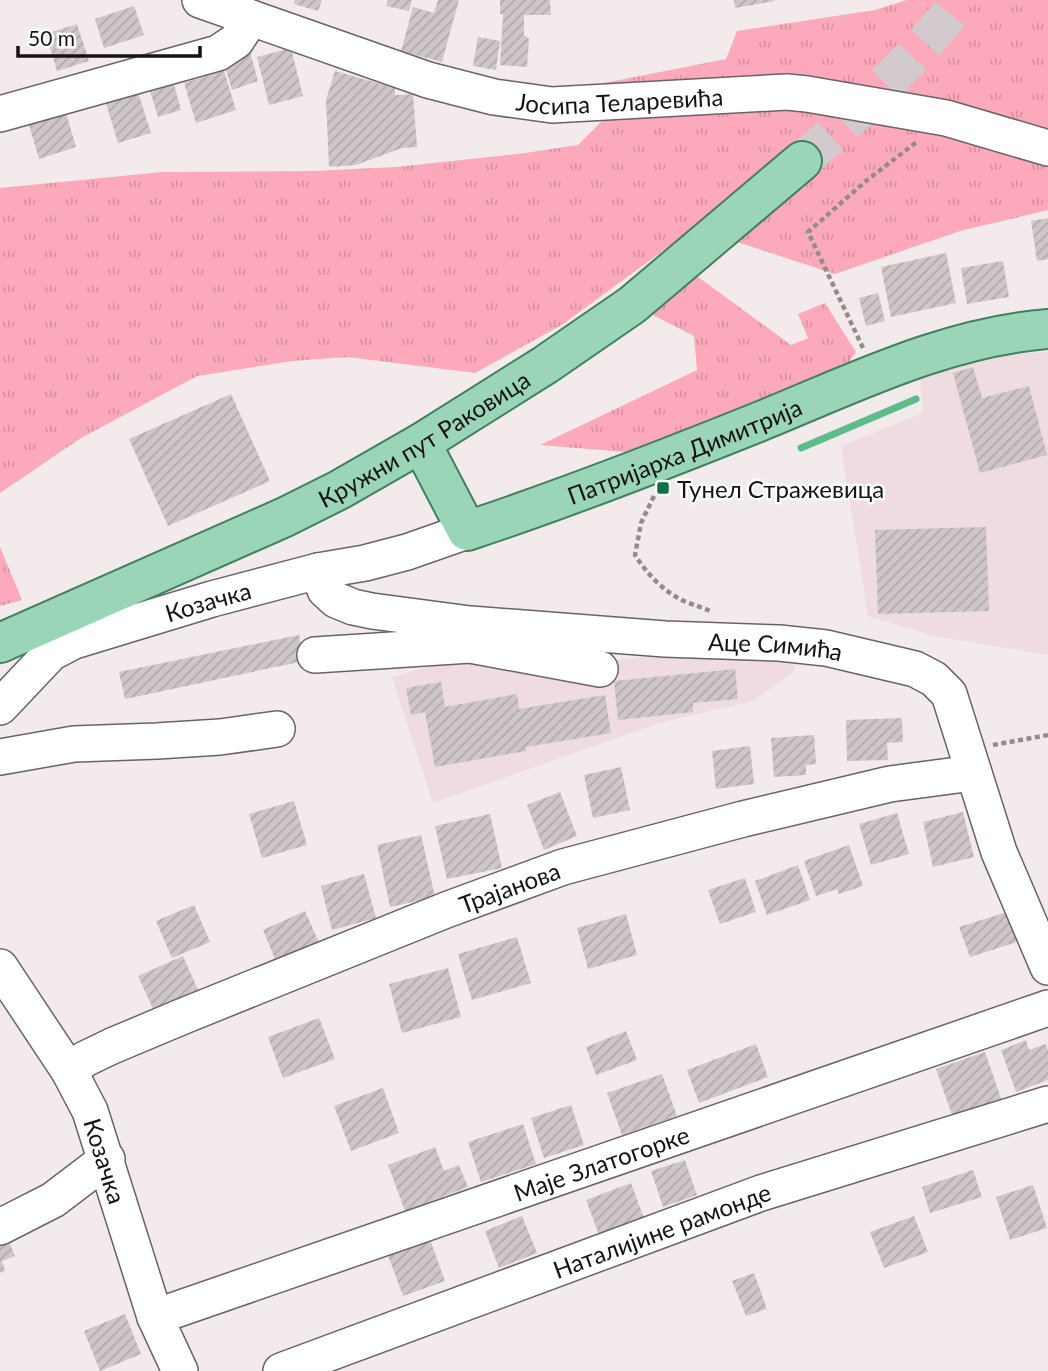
<svg xmlns="http://www.w3.org/2000/svg" width="1048" height="1371" font-family="Lato,sans-serif">
<defs>
<pattern id="grass-tufts" width="24" height="20" patternUnits="userSpaceOnUse" patternTransform="scale(1.75)"><rect width="24" height="20" fill="#fda9bc"/><path d="M3 7l-1-3M5 7V3M7 7l1-3M15 17l-1-3M17 17v-4M19 17l1-3" fill="none" stroke="#d891a1"/></pattern>
<pattern id="building-hatch" width="6" height="6" patternUnits="userSpaceOnUse" patternTransform="scale(1.75)"><rect width="6" height="6" fill="#cfc6c8"/><path d="M-1 1l2-2M0 6l6-6M5 7l2-2" fill="none" stroke="#b1a9ab"/></pattern>
</defs>
<rect width="100%" height="100%" fill="#f3eaec"/>
<!-- built -->
<path fill="#eedce0" d="M1048,352V655L934,636L868,616L841,446L923,413L919,370L980,355Z
M565,649L616,660L720,651H799L793,672L753,701L659,723L433,803L392,677L450,661L569,674Z"/>
<!-- grass -->
<path fill="url(#grass-tufts)" d="M907,0H1048V210L960,231L835,274L694,228L563,324L475,373L348,357L292,361L197,376L81,438L0,493V188L162,172L313,171L396,167L518,154L578,145L602,121L604,83L726,59L737,31L875,10Z
M694,274L791,345L808,338L798,314L825,303L856,352L843,371L650,454L540,445L697,370L694,336L641,309Z
M0,547L22,600L0,606Z"/>
<g fill="none" stroke-linecap="round" stroke-linejoin="round">
<!-- stream -->
<path stroke="#5ebc8b" stroke-width="7" d="M801,448L916,399"/>
</g>
<!-- building -->
<path fill="url(#building-hatch)" d="M295,0H322L318,11L294,4Z
M388,0H412L409,11L386,6Z
M438,0H459L442,62L401,51L413,7L434,13Z
M500,0H550L551,15H524V35L529,39L527,67L500,65L503,14H500Z
M734,0H774L775,1L735,8Z
M134,6L144,35L104,48L95,19Z
M77,24L89,61L57,71L46,34Z
M478,37L500,41L496,70L473,66Z
M291,48L303,96L269,105L257,57Z
M250,52L258,81L232,90L223,60Z
M224,71L236,110L196,123L184,83Z
M335,71L395,88V95L413,94L417,147L402,148L356,165L329,167L326,100Z
M173,81L181,110L158,117L149,88Z
M137,89L151,133L118,143L105,100Z
M66,113L76,147L39,159L29,125Z
M1048,218V259L1037,261L1031,221Z
M946,253L956,303L891,317L881,267Z
M1003,261L1009,297L967,304L961,268Z
M878,293L885,321L866,326L859,298Z
M973,367L982,398L1029,386L1047,455L980,473L953,373Z
M231,394L270,481L168,526L129,439Z
M986,527L989,611L878,614L875,530Z
M299,635L304,661L125,699L119,672Z
M735,669L738,699L693,703V712L618,720L614,681Z
M441,682L445,707L517,694L519,709L605,695L611,733L526,747V751L435,767L425,712L411,715L406,688Z
M902,718L903,742L887,743L888,760L847,761L846,720Z
M814,735L816,764L806,765V775L774,777L771,738Z
M750,746L754,784L716,789L712,751Z
M621,767L630,810L593,818L584,775Z
M560,792L577,836L544,850L527,805Z
M294,801L307,845L262,858L249,814Z
M963,812L974,857L933,867L923,822Z
M897,813L909,854L871,865L859,824Z
M490,814L502,868L447,879L435,826Z
M421,835L435,897L390,907L377,845Z
M849,845L863,886L839,894L837,889L816,896L804,861Z
M798,865L810,900L767,915L755,881Z
M364,874L376,918L332,930L321,886Z
M745,878L756,912L720,924L708,890Z
M194,905L210,942L172,958L156,921Z
M305,911L320,945L277,964L263,930Z
M1007,912L1017,942L970,957L959,927Z
M626,914L637,955L588,969L577,928Z
M517,937L531,983L472,1000L458,954Z
M183,956L199,992L154,1011L138,976Z
M448,968L461,1017L402,1033L389,984Z
M319,1018L335,1059L283,1078L268,1037Z
M626,1031L637,1060L596,1075L586,1047Z
M1026,1040L1029,1050L1046,1044L1048,1050V1080L1016,1092L1001,1050Z
M756,1044L768,1077L699,1103L687,1070Z
M985,1052L1002,1101L953,1118L936,1069Z
M662,1074L677,1116L622,1135L607,1093Z
M383,1088L399,1133L351,1151L334,1106Z
M571,1105L584,1145L544,1158L531,1118Z
M523,1124L536,1164L481,1182L468,1142Z
M435,1147L444,1171L459,1165L468,1187L405,1211L388,1165Z
M685,1160L697,1195L663,1207L651,1171Z
M973,1170L982,1197L930,1213L922,1187Z
M631,1183L646,1224L601,1240L586,1200Z
M1033,1185L1047,1228L1010,1240L996,1197Z
M522,1216L537,1253L499,1268L485,1231Z
M914,1216L928,1252L884,1268L870,1232Z
M5,1232L15,1256L2,1261L5,1271L0,1273V1234Z
M428,1234L445,1281L403,1296L386,1250Z
M754,1273L767,1309L746,1316L732,1281Z
M125,1314L141,1354L100,1371L84,1331Z"/>
<g fill="none" stroke-linecap="round" stroke-linejoin="round">
<!-- major-tunnel -->
<path stroke="#d2cacc" stroke-width="38" stroke-dasharray="38 19" stroke-linecap="butt" d="M802,161C859,112 914,59 961,0"/>
<defs>
<g id="minor">
<path id="s1" d="M200,0L428,80L494,97L552,105L787,92L807,94L946,118L1048,148"/>
<path d="M0,114L218,53L236,41L251,18"/>
<path id="s2" d="M318,571L325,590L336,600L353,607L372,611L470,624L665,639L779,643L826,648L915,669L934,679L949,694L999,852L1048,967"/>
<path d="M470,626V645L600,669"/>
<path d="M315,655L470,645"/>
<path id="s3" d="M0,707L51,653L74,641L212,599L318,571L365,563L407,552L467,531"/>
<path d="M0,757L74,744L157,741L220,737L277,729"/>
<path id="s4" d="M0,967L69,1071L90,1111L155,1317L180,1371"/>
<path id="s5" d="M69,1071L85,1059L112,1046L181,1017L446,910L563,867L743,819L890,784L973,773"/>
<path d="M0,1227L53,1200L107,1159"/>
<path id="s6" d="M155,1317L1048,1008"/>
<path id="s7" d="M281,1371L761,1193L1048,1104"/>
</g>
<g id="major">
<path id="s8" d="M421,443L467,531C567,498 664,460 761,421C854,383 946,337 1048,329"/>
<path id="s9" d="M0,643L285,517L339,490L421,443L545,365L632,305L802,161"/>
</g>
</defs>
<!-- minor casing -->
<use href="#minor" stroke="#6a6364" stroke-width="38"/>
<!-- major casing -->
<use href="#major" stroke="#407f5f" stroke-width="42"/>
<!-- path -->
<path stroke="#928c8d" stroke-width="4.5" stroke-dasharray="5 3.5" stroke-linecap="butt" d="M863,348L808,232L866,181L918,141
M654,496L641,523L635,555C647,574 664,592 684,601C693,605 702,607 710,611
M993,745L1048,735"/>
<!-- minor -->
<use href="#minor" stroke="#fff" stroke-width="35"/>
<!-- major -->
<use href="#major" stroke="#9ad5b7" stroke-width="38"/>
</g>
<!-- markers -->
<rect fill="#097047" stroke="#fff" stroke-width="2.5" x="656" y="481" width="14" height="14" rx="3.5"/>
<g text-anchor="middle" dominant-baseline="central" stroke-width="5" stroke-linejoin="round" paint-order="stroke">
<!-- street labels -->
<g font-size="24" fill="#161314" stroke="#fff">
<text stroke="none"><textPath href="#s1" startOffset="436">Јосипа Теларевића</textPath></text>
<text stroke="none"><textPath href="#s9" startOffset="471">Кружни пут Раковица</textPath></text>
<text stroke="none"><textPath href="#s8" startOffset="331">Патријарха Димитрија</textPath></text>
<text stroke="none"><textPath href="#s3" startOffset="240">Козачка</textPath></text>
<text stroke="none"><textPath href="#s2" startOffset="478">Аце Симића</textPath></text>
<text stroke="none"><textPath href="#s5" startOffset="478">Трајанова</textPath></text>
<text stroke="none"><textPath href="#s4" startOffset="222">Козачка</textPath></text>
<text stroke="none"><textPath href="#s6" startOffset="472">Маје Златогорке</textPath></text>
<text stroke="none"><textPath href="#s7" startOffset="406">Наталијине рамонде</textPath></text>
</g>
<!-- poi labels -->
<g font-size="24" fill="#161314" stroke="#fff" text-anchor="start">
<text x="677" y="488">Тунел Стражевица</text>
</g>
</g>
<!-- scale -->
<path d="M18 46v10h182v-10" fill="none" stroke="#161314" stroke-width="3.5"/>
<text x="28" y="46" font-size="21" fill="#161314" stroke="#ffffff" stroke-width="5" paint-order="stroke">50 m</text>
</svg>
